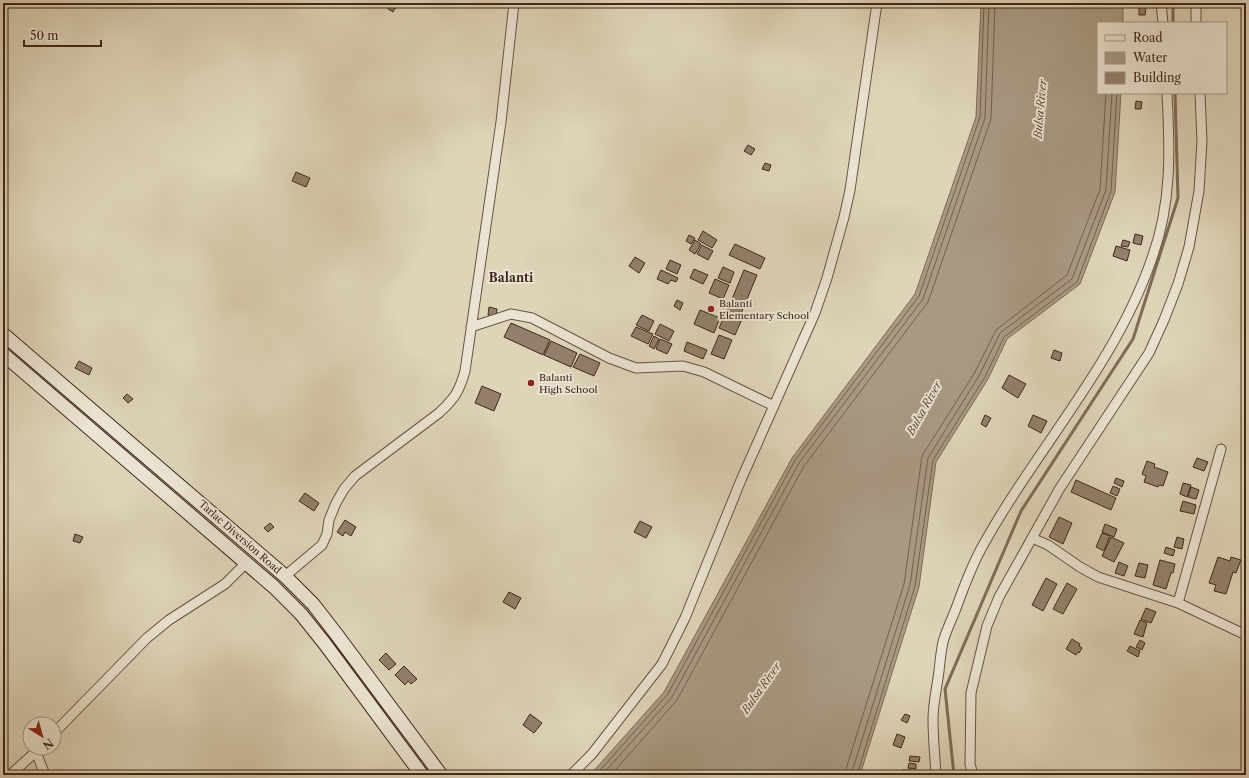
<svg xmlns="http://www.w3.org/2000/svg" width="1249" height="778" font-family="'Libre Caslon Text',serif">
<rect width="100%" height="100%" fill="#ded4b8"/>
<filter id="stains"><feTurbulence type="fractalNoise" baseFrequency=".005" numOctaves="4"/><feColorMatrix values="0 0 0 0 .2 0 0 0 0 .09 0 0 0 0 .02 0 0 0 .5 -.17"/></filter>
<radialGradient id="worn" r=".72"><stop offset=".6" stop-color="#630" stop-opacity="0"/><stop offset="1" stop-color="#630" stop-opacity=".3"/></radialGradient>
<!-- water -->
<path fill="#a89982" stroke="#7e6b58" d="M981,3H1123V23H1098V93H1121L1115,192L1080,284L1007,339L988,379L936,462L919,587L860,775H590L664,692L792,458L915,294L976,117Z"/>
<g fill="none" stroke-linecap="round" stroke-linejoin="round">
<!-- shore -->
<path stroke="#74604e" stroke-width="1" d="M596,775L668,694L795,460L919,296L980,117L984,3
M602,775L672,697L799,463L923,299L985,118L989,3
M611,775L677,700L804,466L928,302L991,119L995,3
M845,775L846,769L904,584L922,456L975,372L996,330L1067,275L1100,189L1106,93
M851,775L910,585L928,458L980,374L1000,333L1072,279L1106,190L1112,93
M857,775L915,586L933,460L985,377L1004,337L1077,282L1111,191L1117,93"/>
<!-- stream -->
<path stroke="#7e6b58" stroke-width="3" d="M1173,3V23
M954,775L945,689L1021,511L1133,339L1178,198L1175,93"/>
</g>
<!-- building -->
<path fill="#92806c" stroke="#40261a" d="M391,3L397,5L393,12L388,9Z
M1139,7H1146L1145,15H1139Z
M1136,101L1142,102L1141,109H1135Z
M748,145L755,149L751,155L744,151Z
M765,163L771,165L769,171L762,169Z
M296,172L310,178L306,187L292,181Z
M703,231L717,240L712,248L698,240Z
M1135,234L1143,236L1141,245L1133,243Z
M689,235L695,238L691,244L686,241Z
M695,240L701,244L695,254L689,250Z
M1123,240L1130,242L1128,247L1121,246Z
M735,244L765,258L760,269L729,255Z
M702,245L713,251L708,260L697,254Z
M1116,246L1130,250L1127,261L1113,256Z
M635,257L645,263L639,273L629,266Z
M670,260L681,265L677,274L666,269Z
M723,267L734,272L730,283L718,278Z
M694,269L708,275L703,284L690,278Z
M661,270L678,278L676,282L671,280L668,284L657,279Z
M744,270L757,275L740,316L727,311Z
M715,279L729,285L723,299L709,293Z
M677,300L683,303L680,310L674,306Z
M489,307L497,309L496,316L488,315Z
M700,310L720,318L714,333L694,324Z
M726,312L742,319L735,335L719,328Z
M642,315L654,321L649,331L636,325Z
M511,323L550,340L543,355L504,337Z
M660,324L674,331L669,341L655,334Z
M636,327L653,334L648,344L631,336Z
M719,335L732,340L724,359L711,354Z
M654,336L659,339L654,349L649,346Z
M660,339L672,344L667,354L656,349Z
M551,341L577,353L571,367L544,355Z
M687,342L707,350L703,359L684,351Z
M1054,350L1062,353L1060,361L1051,358Z
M580,354L600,363L594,376L573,367Z
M79,361L92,368L89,375L75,368Z
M1009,375L1026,384L1018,398L1002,388Z
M482,386L501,394L494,411L475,403Z
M127,394L133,399L128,403L123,398Z
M985,415L991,418L986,427L981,424Z
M1033,415L1047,421L1041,433L1028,426Z
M1197,458L1208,462L1204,471L1193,467Z
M1147,461L1155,464L1154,467L1168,472L1163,486L1159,485L1158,487L1144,482L1146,476L1142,474Z
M1116,478L1124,481L1122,487L1114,483Z
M1076,480L1116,498L1111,510L1071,492Z
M1183,483L1191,485L1187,497L1180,494Z
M1113,486L1120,489L1117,496L1110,493Z
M1191,487L1199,490L1196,499L1188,497Z
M305,493L319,503L314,511L299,501Z
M1183,501L1196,505L1194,514L1180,511Z
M1059,517L1072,523L1063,544L1049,537Z
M345,520L356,527L351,536L345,532L343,536L337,532Z
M640,521L652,527L646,538L634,532Z
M270,523L274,527L268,532L264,528Z
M1105,524L1117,529L1114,537L1102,532Z
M1102,533L1110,536L1104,551L1096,547Z
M75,534L83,537L80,543L73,541Z
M1111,537L1124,543L1114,562L1102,556Z
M1177,537L1184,539L1182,549L1174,547Z
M1166,547L1175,550L1173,556L1164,553Z
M1218,557L1230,561L1231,557L1241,560L1236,573L1233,572L1226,594L1214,591L1216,585L1209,583Z
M1160,560L1175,564L1173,573H1171L1166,589L1153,585Z
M1119,562L1128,566L1124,576L1115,573Z
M1139,563L1148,565L1145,578L1135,576Z
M1046,578L1057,584L1043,611L1032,605Z
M1067,583L1077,589L1063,614L1053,609Z
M509,592L521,598L515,609L503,602Z
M1146,608L1156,612L1151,623L1141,619Z
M1140,620L1147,623L1143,637L1134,634Z
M1072,639L1080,644L1079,646L1082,648L1079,653L1078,652L1076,655L1066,649Z
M1140,640L1145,643L1142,650L1136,647Z
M1130,646L1140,651L1138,657L1127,651Z
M386,653L396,664L389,670L379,660Z
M404,666L417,679L411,684L408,681L405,685L395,675Z
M530,714L542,723L534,733L523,725Z
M905,714L910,716L907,723L901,720Z
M897,734L905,737L901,748L893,745Z
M910,756L920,757L919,762L909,761Z
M909,763L916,764V769L908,768Z
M902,770H911V775H902Z"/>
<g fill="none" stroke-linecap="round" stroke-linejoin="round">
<defs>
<path id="street" d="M1161,3L1163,23
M1196,3V23
M471,327L511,314L532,318L609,358L636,368L683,366L704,372L774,406
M1032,538L1048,545L1080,567L1098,577L1178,603L1246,635
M285,576L322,545L327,534L329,520L336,503L344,489L355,476L439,413C455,398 459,392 465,371L501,122L514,3
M1178,603L1221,449
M54,733L147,638L169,620L225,584L246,563
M36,752L45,775
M10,775L40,748
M571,775L592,754L662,664L685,618L741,480L815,313L827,278L844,217L850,190L877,3
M936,775C935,757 933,738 933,719C933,704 937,687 939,671C940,662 941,651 943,642C946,631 951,621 955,611C963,590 970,569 981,549C1035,450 1115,366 1152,258C1172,203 1170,150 1167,93
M973,775L970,764L971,693L987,626L999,597L1060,488L1149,353L1164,320L1178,284L1189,247L1199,191L1202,141L1200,93"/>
<path id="secondary" d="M3,334L285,576L313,604L337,635L441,775
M3,354L274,587L301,614L325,644L422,775"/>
</defs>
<!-- street casing -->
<use href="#street" stroke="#685242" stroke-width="11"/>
<!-- secondary casing -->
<use href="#secondary" stroke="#40261a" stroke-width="15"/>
<!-- street -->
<use href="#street" stroke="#eae3d1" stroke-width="9"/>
<!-- secondary -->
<use href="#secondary" stroke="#eae3d1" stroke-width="13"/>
</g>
<!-- markers -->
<g fill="#8f2418" stroke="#eae3d1" stroke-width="1.5">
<circle cx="711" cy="309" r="4"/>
<circle cx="531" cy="383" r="4"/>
</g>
<g text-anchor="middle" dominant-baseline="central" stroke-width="4" stroke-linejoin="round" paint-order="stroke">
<!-- poi labels -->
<g font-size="10" fill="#40261a" stroke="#eae3d1" text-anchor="start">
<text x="719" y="303">Balanti<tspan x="719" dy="12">Elementary School</tspan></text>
<text x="539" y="377">Balanti<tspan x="539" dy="12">High School</tspan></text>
</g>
<!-- street labels -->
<g font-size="10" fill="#40261a" stroke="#eae3d1">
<text transform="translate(240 537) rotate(41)">Tarlac Diversion Road</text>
</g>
<!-- water labels -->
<g font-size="11" font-style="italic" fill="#5f4839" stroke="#eae3d1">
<text transform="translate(1040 109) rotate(-85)">Bulsa River</text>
<text transform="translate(924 408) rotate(-61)">Bulsa River</text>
<text transform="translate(761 688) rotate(-55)">Bulsa River</text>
</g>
<!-- quarter labels -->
<g font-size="12" font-weight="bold" fill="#40261a" stroke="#eae3d1">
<text x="511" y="277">Balanti</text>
</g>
</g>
<!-- margin -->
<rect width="1249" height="778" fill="none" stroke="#ded4b8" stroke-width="16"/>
<rect x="4" y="4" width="1241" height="770" fill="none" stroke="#40261a" stroke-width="2"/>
<rect x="8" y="8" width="1233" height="762" fill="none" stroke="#40261a"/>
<!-- legend -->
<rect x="1097" y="22" width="130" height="72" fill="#eae3d1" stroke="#a69788"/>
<rect x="1105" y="35" width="20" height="6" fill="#eae3d1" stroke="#a69788"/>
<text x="1133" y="42" font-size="12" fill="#40261a">Road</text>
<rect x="1105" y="52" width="20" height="12" fill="#a89982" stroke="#a69788"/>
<text x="1133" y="62" font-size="12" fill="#40261a">Water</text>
<rect x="1105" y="72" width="20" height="12" fill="#92806c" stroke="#a69788"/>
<text x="1133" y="82" font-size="12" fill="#40261a">Building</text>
<!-- north arrow -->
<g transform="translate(42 736) rotate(143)"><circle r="19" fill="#eae3d1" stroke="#a69788"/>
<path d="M0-3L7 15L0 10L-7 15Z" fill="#8f2418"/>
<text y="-6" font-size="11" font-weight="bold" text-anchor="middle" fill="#40261a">N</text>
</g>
<!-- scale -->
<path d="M24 40v6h77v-6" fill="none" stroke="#40261a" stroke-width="2"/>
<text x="30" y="40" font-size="12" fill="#40261a" stroke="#eae3d1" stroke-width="3" paint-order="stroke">50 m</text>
<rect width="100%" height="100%" filter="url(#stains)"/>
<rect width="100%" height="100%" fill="url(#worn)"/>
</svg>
